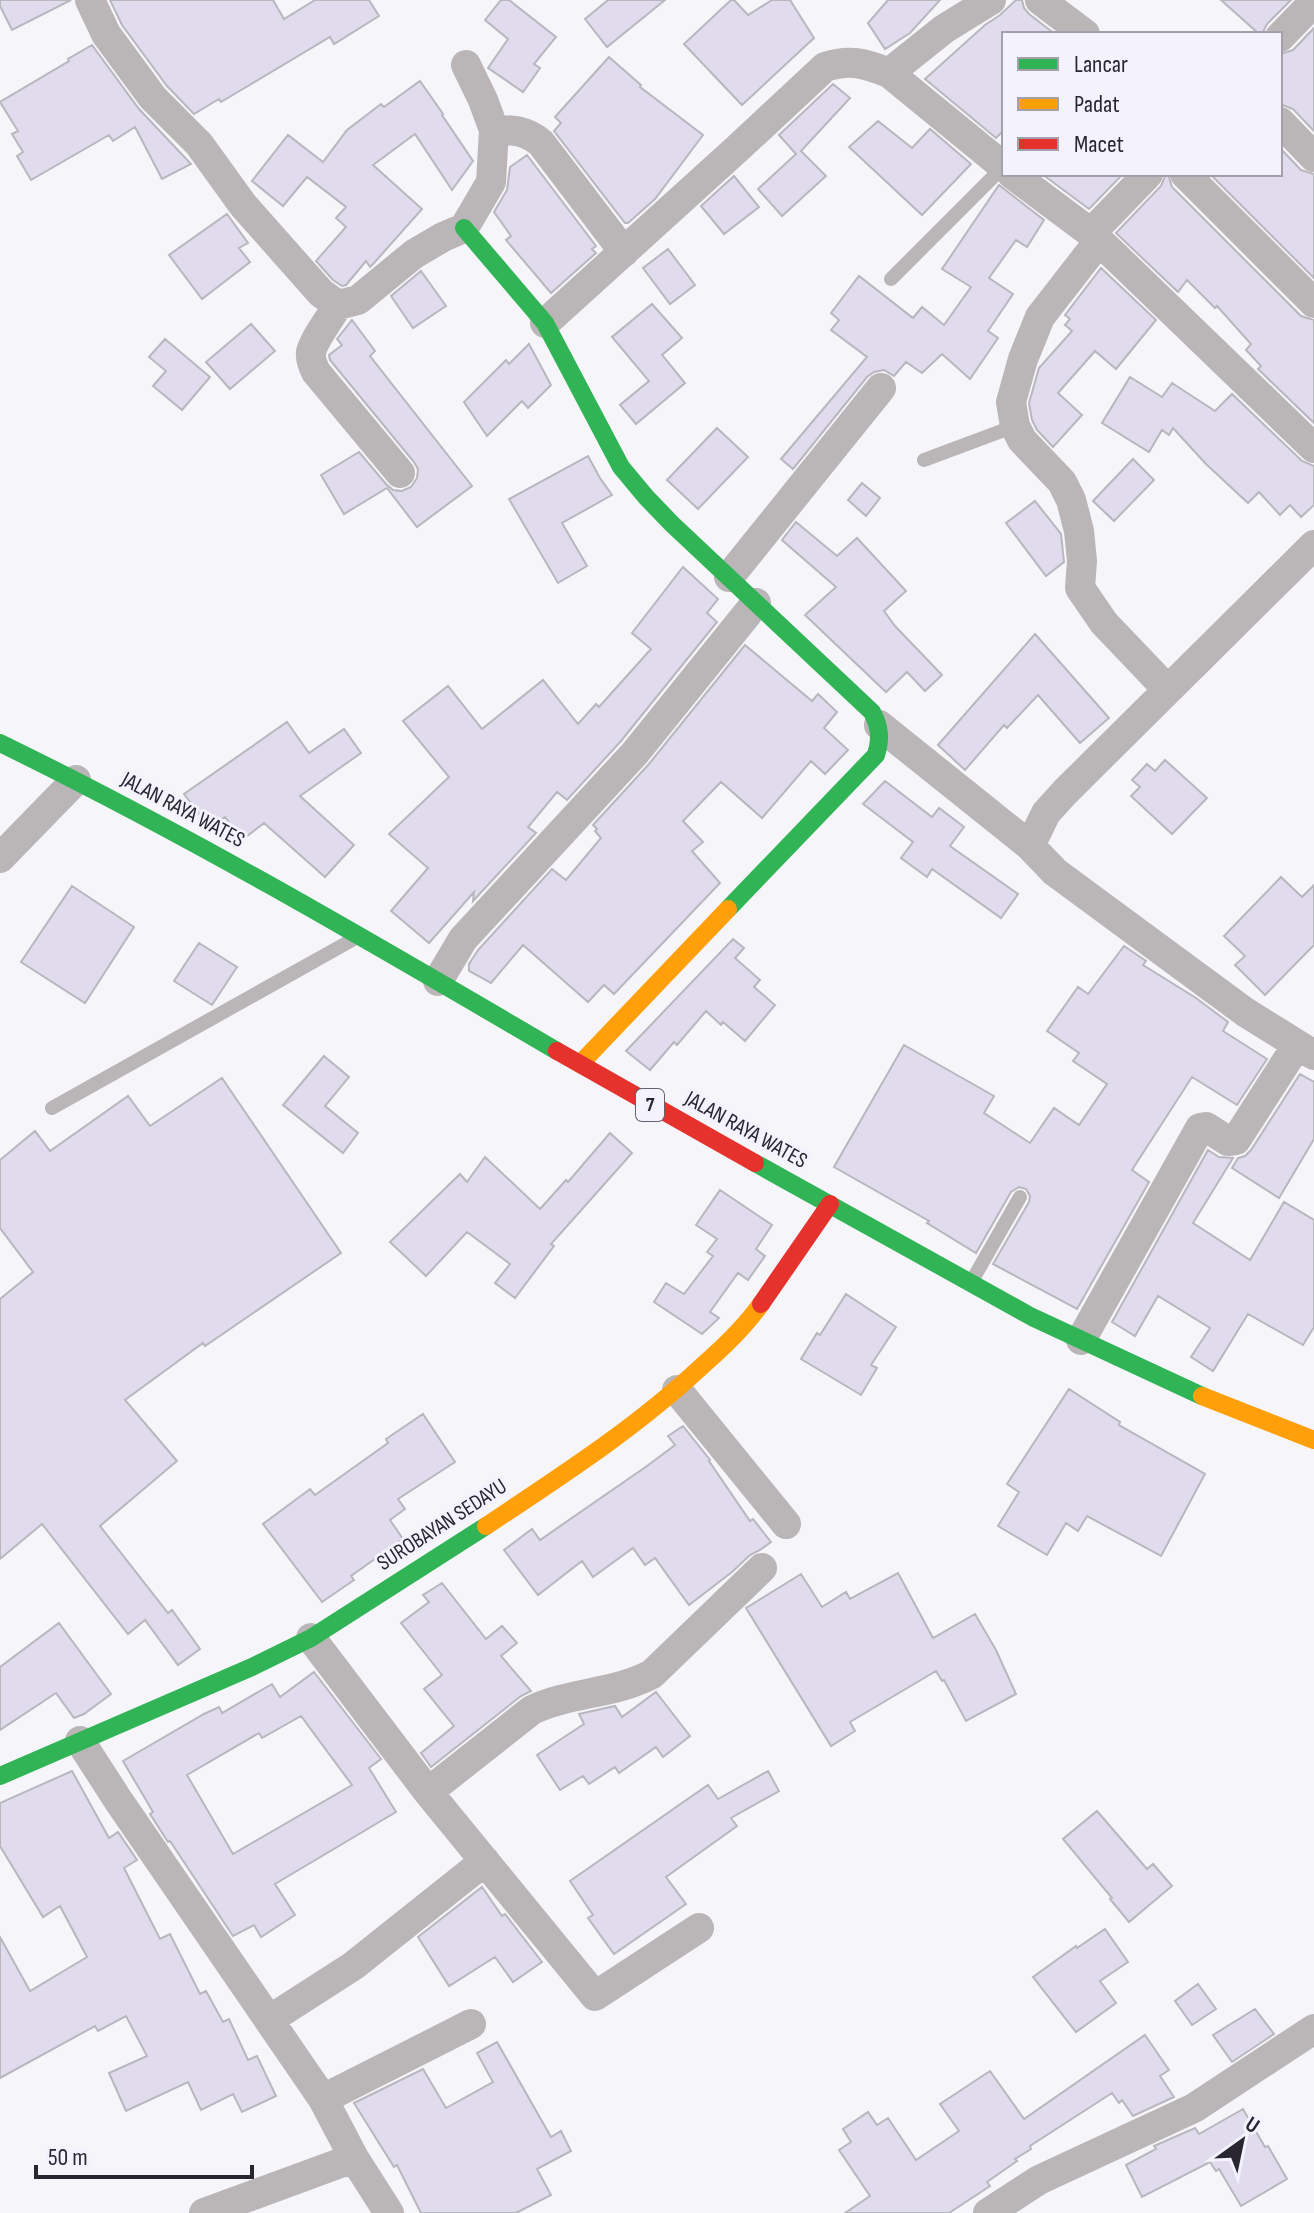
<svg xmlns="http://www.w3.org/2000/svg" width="1314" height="2213" font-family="'Sofia Sans Condensed',sans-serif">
<rect width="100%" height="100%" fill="#f5f5fa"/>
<!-- building -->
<path fill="#e0dbed" stroke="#b8b7be" stroke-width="2" fill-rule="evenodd" d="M0,0H71L12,30L0,6Z
M110,0H273L284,19L315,0H369L379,16L334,44L330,37L221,102L219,99L194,114L167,86L122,25Z
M501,0H509L556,37L534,64L540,68L523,92L488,68L508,39L485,20Z
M608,0H665L607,47L585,19Z
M731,0H734L748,15L772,0H790L814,38L742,105L684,44Z
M888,0H940L910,33L885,49L868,23Z
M1016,0H1022L1024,8L1029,14L1055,34H1004V130L996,138L925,79L985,25L1000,15Z
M1221,0H1291L1267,24L1262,34H1259Z
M1314,28V131L1293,109L1280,104V54L1293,50Z
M92,45L139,109L191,164L162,179L135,127L113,141L109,135L31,180L17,156L23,152L12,134L18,131L0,102L69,61L68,59Z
M609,57L641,85L640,87L703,135L655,199L628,223H625L554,131L561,123L555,117Z
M420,81L443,114L442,115L473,161L452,190L415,134L373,165L422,209L374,263L370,267L366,261L346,285L342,286L333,280L316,261L346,227L336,218L346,207L307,177L283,206L252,181L288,135L323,162L347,130L381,104L384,107Z
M833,84L850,98L801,151L826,176L782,216L758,189L796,154L779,135Z
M878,121L912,148L930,129L971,164L922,215L849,147Z
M1280,148L1301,170L1314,174V278L1210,174H1280Z
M527,155L596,246L592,249L596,253L551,293L506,240L511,236L494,212L507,190L510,167Z
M1042,174H1123L1089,209Z
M1166,174H1168L1172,187L1301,316L1314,320V423L1258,369L1261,366L1246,350L1251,344L1217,306L1215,308L1187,280L1178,292L1116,233L1161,186Z
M734,176L759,207L724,234L701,206Z
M999,185L1044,220L1027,247L1016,240L989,278L1013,294L988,331L998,338L970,379L942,354L922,373L906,362L894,376L884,370L874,372L867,377L793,469L781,459L867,357L831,330L839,320L831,313L859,276L913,318L922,307L944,325L971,287L942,269Z
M227,214L248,243L239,248L250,262L202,299L169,255Z
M668,249L695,285L670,304L643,268Z
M1101,268L1156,320L1116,369L1095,351L1058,393L1082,415L1053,447L1037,430L1032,420L1029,403L1039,368L1072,331L1065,325L1070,319L1065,315Z
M421,271L446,306L413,328L391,296Z
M652,304L682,338L662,355L685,383L636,424L620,405L649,381L612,337Z
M352,320L375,351L370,356L472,486L417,527L387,488L344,514L321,475L359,452L386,484L393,490L402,491L411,487L417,478L418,469L414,462L330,360L329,355L342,345L337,339Z
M251,324L275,351L230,389L206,362Z
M165,339L210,377L182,410L153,386L166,371L149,357Z
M529,344L551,385L528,408L522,401L487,436L464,402L506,360L509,364Z
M1130,377L1162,397L1172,383L1215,411L1232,394L1302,461L1314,466V505L1301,517L1290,505L1280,515L1259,492L1248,503L1206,464L1173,428L1169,435L1162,430L1149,452L1102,423Z
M717,428L748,457L698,509L667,480Z
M588,456L600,478L612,495L562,523L587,566L558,583L509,499Z
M1133,459L1154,480L1114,521L1093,501Z
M862,483L880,498L866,516L848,500Z
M1035,501L1061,534L1064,562L1046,576L1006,523Z
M796,522L837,556L857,538L906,591L884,611L895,626L942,675L925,691L907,672L886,692L805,615L836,587L782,540Z
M683,567L718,599L707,613L717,622L621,741L567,800L557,792L528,827L536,833L473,901L474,892L429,943L391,911L428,868L389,834L449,777L403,721L448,686L482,729L543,680L578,724L596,704L599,707L651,649L632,633Z
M1035,634L1109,718L1080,743L1038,695L1007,728L1004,725L965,770L938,745Z
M745,645L812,701L818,694L837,712L824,728L848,750L825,774L811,761L762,818L721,782L683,821L703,842L692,851L720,883L614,994L604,985L588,1002L523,945L491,983L469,971V964L478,950L552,869L566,880L601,838L595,831L597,829L593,825L649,764Z
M287,722L309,753L344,729L361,753L300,796L354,845L325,877L264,823L242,840L225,817L212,826L204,821L184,794Z
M1165,760L1207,798L1172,834L1131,796L1140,787L1132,780L1147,764L1155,771Z
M885,781L932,817L939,808L964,827L950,846L1018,894L1001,918L932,869L927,877L901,858L913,842L863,804Z
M1281,877L1302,897L1314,885V945L1265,995L1235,965L1245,956L1224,936Z
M72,886L134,927L85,1003L21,962Z
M733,939L744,948L735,958L760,980L754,987L775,1005L745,1041L723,1022L721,1025L706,1011L677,1045L674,1042L650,1070L626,1051Z
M199,943L237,967L212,1005L174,981Z
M1124,946L1146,961L1143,965L1196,998L1228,1022L1223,1031L1267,1059L1237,1105L1192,1077L1132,1170L1149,1182L1077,1309L993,1264L1029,1202L1030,1196L1026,1189L1019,1187L1011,1192L976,1253L927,1223L929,1221L834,1167L904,1045L994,1096L984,1113L1030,1143L1054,1108L1079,1125L1107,1084L1073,1061L1079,1053L1047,1031L1078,987L1088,994Z
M324,1056L349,1077L325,1106L358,1133L343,1153L283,1105Z
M1300,1074L1314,1082V1139L1279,1198L1232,1168L1238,1158L1245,1156L1251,1150Z
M222,1078L341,1253L205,1346L203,1343L125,1400L177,1461L100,1526L168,1613L172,1610L200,1649L178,1665L145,1620L128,1634L42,1524L0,1559V1299L33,1272L0,1228V1160L35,1131L50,1151L128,1096L150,1126Z
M610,1133L632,1153L551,1244L554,1246L515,1298L495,1283L510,1264L467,1232L426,1276L390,1242L460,1174L467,1182L485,1157L540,1209L566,1180L568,1182Z
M1208,1150L1219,1157L1233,1158L1193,1223L1250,1260L1284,1202L1314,1220V1327L1303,1345L1248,1314L1213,1371L1191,1357L1210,1328L1158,1296L1135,1336L1112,1322Z
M720,1190L772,1225L756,1249L765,1256L748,1280L738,1273L710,1312L719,1318L702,1334L654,1302L666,1283L684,1294L713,1256L707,1252L717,1239L696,1225Z
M846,1294L896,1327L871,1365L877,1368L861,1395L801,1359L817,1333L820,1335Z
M1069,1389L1120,1422L1119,1425L1205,1474L1161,1556L1087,1516L1078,1531L1066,1523L1047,1555L998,1526L1019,1492L1007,1484Z
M423,1414L455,1462L398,1499L405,1509L390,1520L403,1539L351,1576L354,1580L322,1602L263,1524L310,1489L315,1495L388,1443L386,1439Z
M683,1426L710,1460L709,1461L750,1521L753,1519L771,1542L760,1550L750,1555L732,1572L689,1605L655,1558L645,1565L633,1548L593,1577L582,1561L538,1595L504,1550L532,1529L540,1540L647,1466L675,1445L668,1436Z
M898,1573L933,1638L975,1614L996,1650L1016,1694L966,1721L944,1680L942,1681L936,1671L850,1722L855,1731L831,1746L746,1608L801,1574L822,1607L846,1592L850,1599Z
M442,1583L486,1639L502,1626L517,1643L501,1656L531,1691L521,1696L431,1767L421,1753L454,1726L424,1689L442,1675L401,1623L429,1602L423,1595Z
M59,1623L111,1694L84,1714L74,1718L56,1693L0,1730V1667Z
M314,1672L381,1759L369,1768L396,1812L275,1884L295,1915L261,1937L254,1925L233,1936L170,1841L168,1842L150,1814L153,1812L123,1761L204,1714L219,1707L222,1713L272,1684L280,1697ZM301,1716L352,1785L233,1854L187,1775L259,1733L262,1738Z
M656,1692L690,1736L663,1757L656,1747L619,1773L615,1767L589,1784L583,1776L560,1790L537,1755L584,1724L579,1714L615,1706L622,1717Z
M72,1771L109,1838L118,1832L137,1860L124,1868L160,1939L170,1934L200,1994L206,1991L223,2022L229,2019L248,2060L257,2056L276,2096L242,2112L233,2094L201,2110L188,2082L126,2111L109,2073L147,2056L126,2016L98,2031L95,2026L0,2078V1937L30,1991L87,1957L60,1906L43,1917L0,1846V1803Z
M768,1771L779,1791L731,1818L737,1826L666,1877L686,1904L614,1954L588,1918L593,1915L570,1881L708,1785L718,1799Z
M1097,1811L1147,1869L1153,1864L1172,1886L1129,1922L1110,1899L1112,1898L1063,1839Z
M482,1887L502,1916L505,1914L542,1962L513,1982L495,1957L449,1986L418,1937Z
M1105,1929L1128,1962L1100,1981L1116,2003L1076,2032L1033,1977L1076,1946L1077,1948Z
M1198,1984L1216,2009L1192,2025L1175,2001Z
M1255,2009L1274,2034L1232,2062L1213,2035Z
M1145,2035L1169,2070L1160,2076L1174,2097L1133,2116L1122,2100L1119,2103L1112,2093L1030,2146L1031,2149L1015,2159L1017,2161L987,2182L990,2186L949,2213H845L870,2196L839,2150L851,2142L843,2129L868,2112L877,2125L888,2118L916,2160L959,2131L940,2104L990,2071L1024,2119Z
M497,2042L551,2137L561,2131L571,2151L537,2169L551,2195L516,2213H421L397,2165L394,2167L354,2103L423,2069L446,2108L493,2082L477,2053Z
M1243,2109L1265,2147L1268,2146L1287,2179L1241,2206L1219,2169L1216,2171L1210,2162L1142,2197L1126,2165L1156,2149L1154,2146L1195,2128L1199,2134Z"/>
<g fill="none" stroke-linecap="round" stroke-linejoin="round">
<!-- lane -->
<path stroke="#bab6b7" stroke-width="14" d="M891,279L1003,167
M924,460L1015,426
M52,1108L352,940
M973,1279L1020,1197"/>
<!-- street -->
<path stroke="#bab6b7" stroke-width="30" d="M90,0L106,34L153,98L199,144L243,205L321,293L338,305L358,300L414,254L443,237L464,228L491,182L494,130L483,100L466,65
M1040,0L1085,34
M1280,37L1314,2
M889,73L1004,167
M1280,122L1314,157
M494,130C513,130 526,130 541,143L624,252
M1012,174L1091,233L1314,448
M1185,174L1314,303
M1091,233L1148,174
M1099,241L1040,317L1023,359L1011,402L1015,426L1022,440L1062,482L1071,500L1079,531L1082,561L1080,588L1104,623L1168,690
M338,305C331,317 314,339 311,352C310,359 313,366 316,372L400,473
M545,323L738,148L825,67C850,59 864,63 889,73L944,29L991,0
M1314,545L1065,792L1046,813L1030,846L1055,872L1245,1012L1314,1055
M729,577L881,388
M879,725L1030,846
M0,858L76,780
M438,981L463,939L635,753L756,603
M1081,1340L1200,1128L1206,1127L1228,1141L1236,1140L1297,1045
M677,1390L786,1524
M311,1638L428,1792L532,1710C570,1692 615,1694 652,1674L762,1568
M80,1741L118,1800L323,2099L354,2158L389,2213
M428,1792L595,1996L699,1928
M269,2020L353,1966L485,1861
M323,2099L471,2024
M204,2213L354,2158
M988,2213L1039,2180L1194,2108L1314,2029"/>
<!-- fast -->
<path stroke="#30b455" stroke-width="18" d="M464,228L545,323L621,467L646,497L672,524L872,712C880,727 881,739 876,755L728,909
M0,743C191,836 374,944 557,1051
M755,1163L1032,1317L1202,1396
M0,1776L252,1667L311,1638L486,1526"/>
<!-- slow -->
<path stroke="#ff9f0a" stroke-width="18" d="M580,1064L728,909
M1202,1396L1314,1440
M486,1526C561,1476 636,1428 702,1366C724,1347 744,1328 761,1304"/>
<!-- jam -->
<path stroke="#e5322d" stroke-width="18" d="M557,1051L755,1163
M761,1304L830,1204"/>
</g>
<g text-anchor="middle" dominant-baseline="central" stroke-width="6" stroke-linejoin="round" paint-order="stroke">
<!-- shield labels -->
<rect fill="#f4f2fd" stroke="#66636e" stroke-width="2" x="636" y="1089" width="28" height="32" rx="6"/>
<g font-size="20" font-weight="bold" fill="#292630">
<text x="650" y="1105">7</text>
</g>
<!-- street labels -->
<g font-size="22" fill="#292630" stroke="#f4f2fd">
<text transform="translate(183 810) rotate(28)">JALAN RAYA WATES</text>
<text transform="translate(746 1130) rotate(29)">JALAN RAYA WATES</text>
<text transform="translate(442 1525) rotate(-33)">SUROBAYAN SEDAYU</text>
</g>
</g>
<!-- legend -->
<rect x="1002" y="32" width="280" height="144" fill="#f4f2fd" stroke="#a3a0ab" stroke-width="2"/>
<rect x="1018" y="58" width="40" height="12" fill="#30b455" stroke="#a3a0ab" stroke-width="2"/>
<text x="1074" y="72" font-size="24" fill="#292630">Lancar</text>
<rect x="1018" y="98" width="40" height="12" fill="#ff9f0a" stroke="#a3a0ab" stroke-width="2"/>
<text x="1074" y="112" font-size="24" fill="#292630">Padat</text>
<rect x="1018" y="138" width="40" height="12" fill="#e5322d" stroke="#a3a0ab" stroke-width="2"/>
<text x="1074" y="152" font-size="24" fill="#292630">Macet</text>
<!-- north arrow -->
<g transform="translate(1242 2141) rotate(33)" stroke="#f4f2fd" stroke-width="6" paint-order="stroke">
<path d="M0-6L14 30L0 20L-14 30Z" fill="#292630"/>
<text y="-12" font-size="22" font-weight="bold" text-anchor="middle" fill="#292630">U</text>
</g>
<!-- scale -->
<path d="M36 2165v12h216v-12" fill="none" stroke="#292630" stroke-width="4"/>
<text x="48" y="2165" font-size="24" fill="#292630" stroke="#f4f2fd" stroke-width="6" paint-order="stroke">50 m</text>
</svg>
